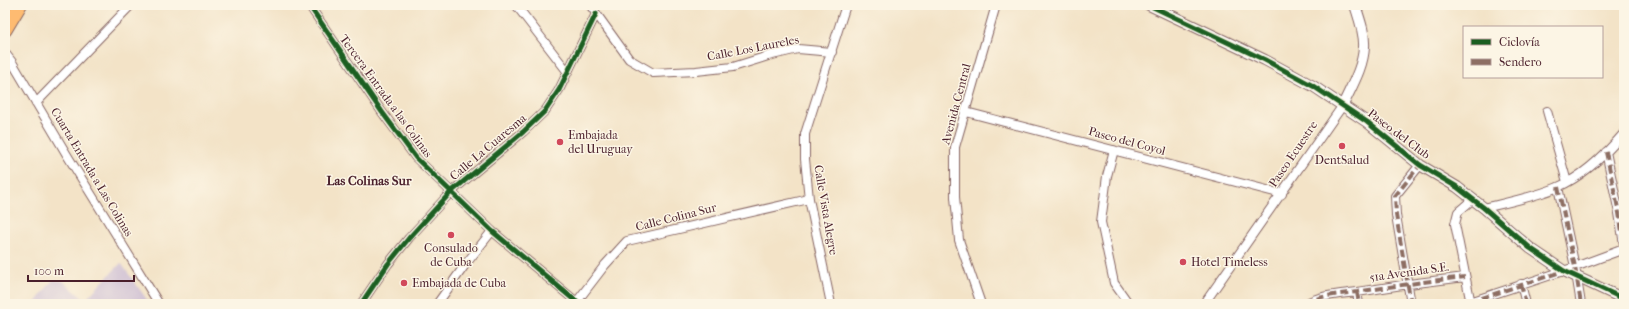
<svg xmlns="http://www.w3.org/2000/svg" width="1629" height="309" font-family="'IM FELL French Canon',serif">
<rect width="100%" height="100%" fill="#fcf5e5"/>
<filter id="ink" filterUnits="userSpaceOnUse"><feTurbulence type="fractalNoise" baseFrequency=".025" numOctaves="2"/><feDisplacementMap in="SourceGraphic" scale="8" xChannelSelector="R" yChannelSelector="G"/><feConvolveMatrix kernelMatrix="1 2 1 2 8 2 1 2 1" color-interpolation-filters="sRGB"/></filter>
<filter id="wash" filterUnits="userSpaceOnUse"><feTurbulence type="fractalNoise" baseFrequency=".012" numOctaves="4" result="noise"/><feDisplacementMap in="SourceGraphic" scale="16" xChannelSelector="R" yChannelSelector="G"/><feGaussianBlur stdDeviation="0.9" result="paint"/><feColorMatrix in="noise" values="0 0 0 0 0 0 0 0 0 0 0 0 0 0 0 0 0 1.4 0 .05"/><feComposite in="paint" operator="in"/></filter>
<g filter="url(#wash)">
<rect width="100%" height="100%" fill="#f3e3c7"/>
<!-- industrial -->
<path fill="#cdbed3" d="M121,263L150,304H34L53,280L63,281L85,300Z"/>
</g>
<g filter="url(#ink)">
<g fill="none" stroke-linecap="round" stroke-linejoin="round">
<defs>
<path id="minor" d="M309,5L382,112L416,158L492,231L579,304
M516,5L567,71
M590,5L629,59L653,73L696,71L733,67L768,56L798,49L832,52
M5,53L12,62L67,155L159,304
M36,103L131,5
M1547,111L1567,182
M966,112L1282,194
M1114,150L1107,176L1101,222L1114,283L1129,304
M1606,152L1619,213L1624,245
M1558,187L1575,267L1581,304
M1484,208C1509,202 1535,197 1558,187C1584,176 1606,154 1624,133
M1521,284L1526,304
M1357,292L1359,304
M1470,302L1575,267L1624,249
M361,304L388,264L409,238L451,192L523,132L545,111L559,90L596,14
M437,304L465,265L492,231
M575,304L605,265L627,241L809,199
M831,304L809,199L805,159V134L846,5
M981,304L959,240L955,197V147L996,5
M1204,304L1343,105
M1306,304C1318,295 1343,294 1357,292C1393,286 1429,281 1465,277
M1411,304L1396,215L1395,196L1420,165
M1471,304L1455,224L1458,212L1473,199"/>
<path id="tertiary" d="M1149,5L1265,60L1313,86L1367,122L1420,165L1457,187L1484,208L1530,248L1564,271L1624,299
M1343,105C1351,87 1363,68 1364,47C1365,33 1359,18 1355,5"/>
<path id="trunk" d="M5,30L20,5"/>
</defs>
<!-- minor casing -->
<use href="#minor" stroke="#856462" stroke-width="10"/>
<!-- tertiary casing -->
<use href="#tertiary" stroke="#856462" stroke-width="12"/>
<!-- trunk casing -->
<use href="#trunk" stroke="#856462" stroke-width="15"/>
<!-- minor -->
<use href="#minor" stroke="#fff" stroke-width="8"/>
<!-- tertiary -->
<use href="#tertiary" stroke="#fff" stroke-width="10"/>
<!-- trunk -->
<use href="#trunk" stroke="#febb71" stroke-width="13"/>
<!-- quiet -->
<path stroke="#8d6e63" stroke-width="4" stroke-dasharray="8 4" stroke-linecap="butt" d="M1606,152L1619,213L1624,245
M1558,187L1575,267L1581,304
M1521,284L1526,304
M1357,292L1359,304
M1470,302L1564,271
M1306,304C1318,295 1343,294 1357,292C1393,286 1429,281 1465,277
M1411,304L1396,215L1395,196L1420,165"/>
<defs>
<path id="cycleway" d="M309,5L382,112L416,158L492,231L579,304
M1149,5L1265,60L1313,86L1367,122L1420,165L1457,187L1484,208L1530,248L1564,271L1624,299
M361,304L388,264L409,238L451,192L523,132L545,111L559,90L596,14"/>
</defs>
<!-- cycleway casing -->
<use href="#cycleway" stroke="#fcf5e5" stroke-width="8"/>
<!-- cycleway -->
<use href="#cycleway" stroke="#1b5e20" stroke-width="5"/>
</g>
</g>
<!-- markers -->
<g fill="#d1495b" stroke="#fcf5e5" stroke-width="1.5">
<circle cx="560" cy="142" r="4"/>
<circle cx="1342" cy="146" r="4"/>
<circle cx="451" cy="235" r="4"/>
<circle cx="1183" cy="262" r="4"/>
<circle cx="404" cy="283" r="4"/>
</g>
<g text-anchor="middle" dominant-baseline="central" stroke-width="3" stroke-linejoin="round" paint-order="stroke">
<!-- street labels -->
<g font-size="12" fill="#4a1f2b" stroke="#fcf5e5">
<text transform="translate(753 48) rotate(-11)">Calle Los Laureles</text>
<text transform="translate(386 96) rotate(54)">Tercera Entrada a las Colinas</text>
<text transform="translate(956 104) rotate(-75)">Avenida Central</text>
<text transform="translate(1399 134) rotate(37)">Paseo del Club</text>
<text transform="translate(1127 141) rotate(15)">Paseo del Coyol</text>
<text transform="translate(488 147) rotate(-40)">Calle La Cuaresma</text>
<text transform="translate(1293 154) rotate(-56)">Paseo Ecuestre</text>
<text transform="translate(92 172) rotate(59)">Cuarta Entrada a Las Colinas</text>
<text transform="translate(826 210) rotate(80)">Calle Vista Alegre</text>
<text transform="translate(676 217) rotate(-14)">Calle Colina Sur</text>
<text transform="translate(1409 272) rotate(-8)">51a Avenida S.E.</text>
</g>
<!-- poi labels -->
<g font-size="12" fill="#4a1f2b" stroke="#fcf5e5" text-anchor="start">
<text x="568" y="135">Embajada<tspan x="568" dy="14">del Uruguay</tspan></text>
<text x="1342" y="160" text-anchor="middle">DentSalud</text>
<text x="451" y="248" text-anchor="middle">Consulado<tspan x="451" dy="14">de Cuba</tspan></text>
<text x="1191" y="262">Hotel Timeless</text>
<text x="412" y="283">Embajada de Cuba</text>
</g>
<!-- neighbourhood labels -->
<g font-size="13" font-weight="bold" fill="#4a1f2b" stroke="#fcf5e5">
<text x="369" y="180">Las Colinas Sur</text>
</g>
</g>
<!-- margin -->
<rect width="1629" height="309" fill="none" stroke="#fcf5e5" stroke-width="20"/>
<!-- legend -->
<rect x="1463" y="26" width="140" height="52" fill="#fcf5e5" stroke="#b59f9b"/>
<rect x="1471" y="39" width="20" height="6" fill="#1b5e20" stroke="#b59f9b"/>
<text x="1499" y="46" font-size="12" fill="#4a1f2b">Ciclovía</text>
<rect x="1471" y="59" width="20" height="6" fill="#8d6e63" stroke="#b59f9b"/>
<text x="1499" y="66" font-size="12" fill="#4a1f2b">Sendero</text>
<!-- scale -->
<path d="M28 275v6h106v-6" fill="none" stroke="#4a1f2b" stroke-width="2"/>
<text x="34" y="275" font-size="12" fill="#4a1f2b" stroke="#fcf5e5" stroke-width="3" paint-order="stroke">100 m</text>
</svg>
